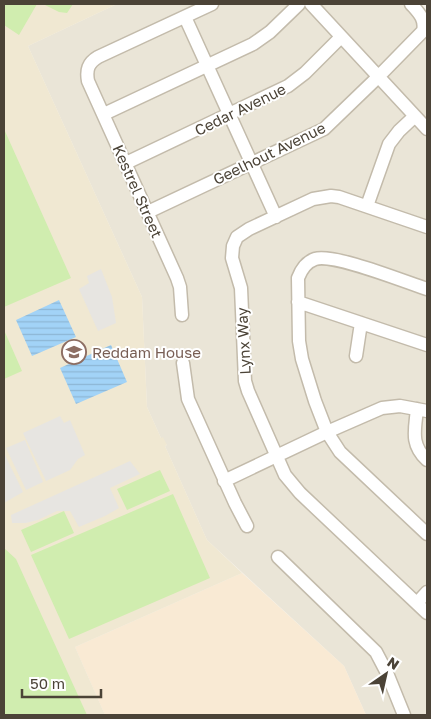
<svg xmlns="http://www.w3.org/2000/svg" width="431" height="719" font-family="'Golos Text',sans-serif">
<defs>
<pattern id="water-rules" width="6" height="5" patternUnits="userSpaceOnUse" patternTransform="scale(1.25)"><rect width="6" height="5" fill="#a2d3f7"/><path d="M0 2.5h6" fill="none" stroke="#8db6d4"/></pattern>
</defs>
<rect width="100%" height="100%" fill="#f6f2ea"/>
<!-- residential -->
<path fill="#eae5d7" d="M117,4H411L427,35V715H366L344,666L207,540L165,446L167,445L161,438L147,407L142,297L28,46Z"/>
<!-- commercial -->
<path fill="#f9ead4" d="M242,573L344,666L366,715H105L75,647Z"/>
<!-- education -->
<path fill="#f0e8d2" d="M4,4L115,5L28,46L142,297L147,407L161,438L163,437L167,445L165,446L207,540L242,573L75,647L105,715H4Z"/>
<!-- green -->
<path fill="#d0edaf" d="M4,4H37L19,35L4,25Z
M43,4H73L67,13L59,12Z
M4,129L71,278L4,307Z
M4,330L22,371L4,379Z
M160,470L170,491L127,510L117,489Z
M173,494L210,578L69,639L31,555Z
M64,511L74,533L31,552L21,530Z
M4,548L16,559L87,715H4Z"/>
<!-- parking -->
<path fill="#e7e5e1" d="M101,269L112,297L116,323L98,331L79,289L89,283L87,276Z
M60,416L64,423L70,420L85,455L78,459L70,470L46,481L23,433Z
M25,440L43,482L26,490L6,448Z
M4,453L23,492L4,503Z
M130,461L140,474L110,488L119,508L105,516L79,527L70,511H57L38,520L26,523H12L11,515Z"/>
<!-- water -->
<path fill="url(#water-rules)" d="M59,300L76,337L32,356L16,320Z
M111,345L127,382L76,404L60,368Z"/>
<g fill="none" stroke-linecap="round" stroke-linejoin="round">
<defs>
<path id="minor" d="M311,4L427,129
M185,17L276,217
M104,114L253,44L270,32L299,4
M126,163L288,86L305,73L341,37
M367,206L389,144L399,131L415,116
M148,212L324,129L378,77L423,31C426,19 418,12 411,4
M427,227L339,197L331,196L313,199L249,229L237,237L233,246L232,258L241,288L245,381L248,391L285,475L300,493L427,613
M427,289C405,282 334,253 315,259C306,262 301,270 298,278L299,341L302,359L315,401L327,432L340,452L427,534
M298,302L427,345
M182,315L180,287L177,278L88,81C86,70 88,63 98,57L212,4
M356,356L361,323
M183,363L188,399L235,503L247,526
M417,409C415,430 410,444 427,460
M224,481L327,432L382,408L400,406L427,411
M278,557L376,652L387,673L404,715
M417,603L427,592"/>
</defs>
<!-- minor casing -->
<use href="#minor" stroke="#c3bbab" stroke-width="15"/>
<!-- minor -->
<use href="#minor" stroke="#fff" stroke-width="12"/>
</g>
<!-- icons -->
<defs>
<symbol id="school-ring" viewBox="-11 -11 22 22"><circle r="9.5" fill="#fff" stroke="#8d6e63" stroke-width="1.5"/><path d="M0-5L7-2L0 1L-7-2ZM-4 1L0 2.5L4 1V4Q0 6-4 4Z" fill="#8d6e63"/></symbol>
</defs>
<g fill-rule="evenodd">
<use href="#school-ring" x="60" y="338" width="28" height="28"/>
</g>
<g text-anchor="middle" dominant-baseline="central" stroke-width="4" stroke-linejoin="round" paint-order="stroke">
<!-- street labels -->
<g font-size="15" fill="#4b4337" stroke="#fff">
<text transform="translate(240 109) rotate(-26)">Cedar Avenue</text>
<text transform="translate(269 153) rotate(-26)">Geelhout Avenue</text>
<text transform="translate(138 191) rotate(66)">Kestrel Street</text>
<text transform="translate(243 341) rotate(-93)">Lynx Way</text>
</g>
<!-- education labels -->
<g font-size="15" fill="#785e54" stroke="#fff" text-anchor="start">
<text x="92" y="352">Reddam House</text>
</g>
</g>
<!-- border -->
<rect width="431" height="719" fill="none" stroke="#4b4337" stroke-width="10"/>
<!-- north arrow -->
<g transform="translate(386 674) rotate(34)" stroke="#ffffff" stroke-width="4" paint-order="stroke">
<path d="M0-4L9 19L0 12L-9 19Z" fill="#4b4337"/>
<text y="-8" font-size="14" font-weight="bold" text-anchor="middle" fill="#4b4337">N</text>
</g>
<!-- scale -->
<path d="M22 689v8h79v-8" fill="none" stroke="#4b4337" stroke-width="2.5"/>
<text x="30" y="689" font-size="15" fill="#4b4337" stroke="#ffffff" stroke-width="4" paint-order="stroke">50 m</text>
</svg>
